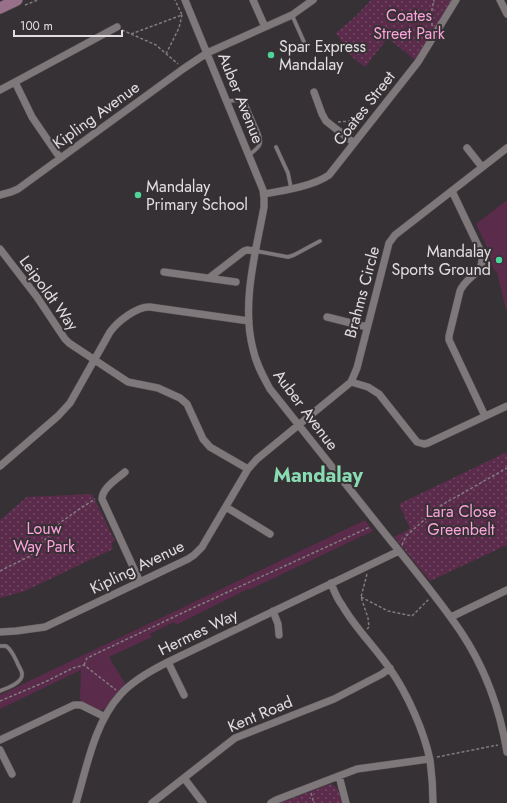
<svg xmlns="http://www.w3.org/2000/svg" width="507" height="803" font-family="Jost,sans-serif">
<defs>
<pattern id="park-dots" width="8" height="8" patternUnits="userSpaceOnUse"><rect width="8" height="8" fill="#5a2b4a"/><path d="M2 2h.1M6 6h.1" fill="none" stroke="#714964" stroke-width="1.8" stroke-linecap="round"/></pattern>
</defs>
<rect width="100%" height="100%" fill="#363134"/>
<!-- grass -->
<path fill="#5a2b4a" d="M507,200V310H506L497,273L493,268L489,252L476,224Z
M365,520L373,531L249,590L248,589L176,625L174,622L150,634L152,637L109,657L126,685C122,688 118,692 115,696C110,701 107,711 99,710C94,708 88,703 81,702L80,696L81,670L0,709V695Z"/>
<!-- park -->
<path fill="url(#park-dots)" d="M371,0H452L416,61L388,38L365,67L351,56L336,33L356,16Z
M507,452V545L430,581L394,537L410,529L399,504Z
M92,494L115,541L111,543L113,549L25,591L0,598V520L27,497Z
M330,784C339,786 340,795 342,803H280Z"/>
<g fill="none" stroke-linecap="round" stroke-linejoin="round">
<defs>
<path id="service" d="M292,15L304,42
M227,101L240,100L246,104L259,134C263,145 258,148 249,155
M276,147L288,173L291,188
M256,251L288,257L294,255L320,241
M0,646H6C11,649 14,656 17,662C18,666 22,670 22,674C23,683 7,688 0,691"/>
<path id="minor" d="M185,0L263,190L264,198V207C256,251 241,304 253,349C256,364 263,376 270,389C309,438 348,487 387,536C412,567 438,598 461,632C485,668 500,710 507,752
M253,0L265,27
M500,0L507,14
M15,82L32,117L60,158
M0,90L15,82L117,27
M314,92L322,114L326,121L354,143
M467,148L482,167
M452,191L481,252C487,274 467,274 460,291L449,336V340L485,416
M264,194C282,191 314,186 329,175L418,62L456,0
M0,195L11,192L18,189L183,69L207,53L292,15L313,0
M0,249L37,297L65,339L69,343L128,382L158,388L180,398L187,404L203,439L210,447L248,469
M164,272L236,282
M209,278L244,251L247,250L256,251
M327,317L367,327
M351,382L368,387L379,394L417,442L424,444L428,443L507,406
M0,466L58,416L70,403L110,332C117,322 137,306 150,307L249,321
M125,472C117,479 102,488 102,499L140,582
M226,507L270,534
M331,583C334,591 337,599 342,605C355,628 375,647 390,669C407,693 424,731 430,760C432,775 433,789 433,803
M273,611L278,624L279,635
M451,617L507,590
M0,632L16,631L45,627L188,559L194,555L202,547L248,469L257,459L351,382L357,368L389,243L395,235L507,148
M168,662L184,695
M0,740L74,705H81L105,717
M0,750L12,774
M339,776L346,803
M184,778L203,803
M76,803C87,767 94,724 120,695C132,681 152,670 168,662L399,551
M152,803L235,738L334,699L382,674L390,668
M271,803L276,800L357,769L429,759"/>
<path id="primary" d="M0,8L17,0"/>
</defs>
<!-- service casing -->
<use href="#service" stroke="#545053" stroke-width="4.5"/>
<!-- minor casing -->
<use href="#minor" stroke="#545053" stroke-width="8"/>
<!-- primary casing -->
<use href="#primary" stroke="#545053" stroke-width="12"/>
<!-- path -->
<path stroke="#807c7e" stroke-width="1.5" stroke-dasharray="3 2" stroke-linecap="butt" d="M25,5L38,0
M432,26V9L434,0
M122,30L156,45L178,64
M131,34L182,15L175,0
M166,54L179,28L182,15
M338,122L364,120
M402,545L406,536L440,506L507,468
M0,571L30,556L61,522L78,510L95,499
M367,574L361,597L368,618L369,627L367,629
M361,597L388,611L412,616L429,599
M84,665L87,658L195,607L370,527
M0,701L45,682L73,668L84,665L116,690
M437,757L498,745
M311,793L314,803"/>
<!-- service -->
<use href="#service" stroke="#7e787b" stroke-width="3.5"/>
<!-- minor -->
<use href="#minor" stroke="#7e787b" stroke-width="7"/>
<!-- primary -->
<use href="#primary" stroke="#987089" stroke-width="11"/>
</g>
<!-- markers -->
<g fill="#4ed39a" stroke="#363134" stroke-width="1.5">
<circle cx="271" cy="55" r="4"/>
<circle cx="138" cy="195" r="4"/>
<circle cx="499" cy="260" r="4"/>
</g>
<g text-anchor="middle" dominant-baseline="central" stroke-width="4" stroke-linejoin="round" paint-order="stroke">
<!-- park labels -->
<g font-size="16" fill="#fda2dc" stroke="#363134">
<text x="409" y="15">Coates<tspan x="409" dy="18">Street Park</tspan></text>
<text x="461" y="511">Lara Close<tspan x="461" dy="18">Greenbelt</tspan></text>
<text x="44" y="528">Louw<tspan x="44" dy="18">Way Park</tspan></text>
</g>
<!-- poi labels -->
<g font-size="16" fill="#e1dee0" stroke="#363134" text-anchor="start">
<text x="279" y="46">Spar Express<tspan x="279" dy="18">Mandalay</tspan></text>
<text x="146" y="186">Mandalay<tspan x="146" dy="18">Primary School</tspan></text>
<text x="491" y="251" text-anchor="end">Mandalay<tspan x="491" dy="18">Sports Ground</tspan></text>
</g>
<!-- street labels -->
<g font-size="16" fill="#e1dee0" stroke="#363134">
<text transform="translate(241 98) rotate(68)">Auber Avenue</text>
<text transform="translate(364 108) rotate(-52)">Coates Street</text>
<text transform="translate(96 115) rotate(-36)">Kipling Avenue</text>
<text transform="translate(362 292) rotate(-75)">Brahms Circle</text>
<text transform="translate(49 293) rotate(54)">Leipoldt Way</text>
<text transform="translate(306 410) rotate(53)">Auber Avenue</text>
<text transform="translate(137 567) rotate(-26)">Kipling Avenue</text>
<text transform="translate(198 632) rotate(-26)">Hermes Way</text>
<text transform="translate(260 714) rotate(-23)">Kent Road</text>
</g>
<!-- district labels -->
<g font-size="20" font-weight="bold" fill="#89dbb2" stroke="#363134">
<text x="318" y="475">Mandalay</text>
</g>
</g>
<!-- scale -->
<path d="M14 30v6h108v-6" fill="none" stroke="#e1dee0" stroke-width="2"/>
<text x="20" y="30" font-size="12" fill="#e1dee0" stroke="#363134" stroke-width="3" paint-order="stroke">100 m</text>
</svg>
